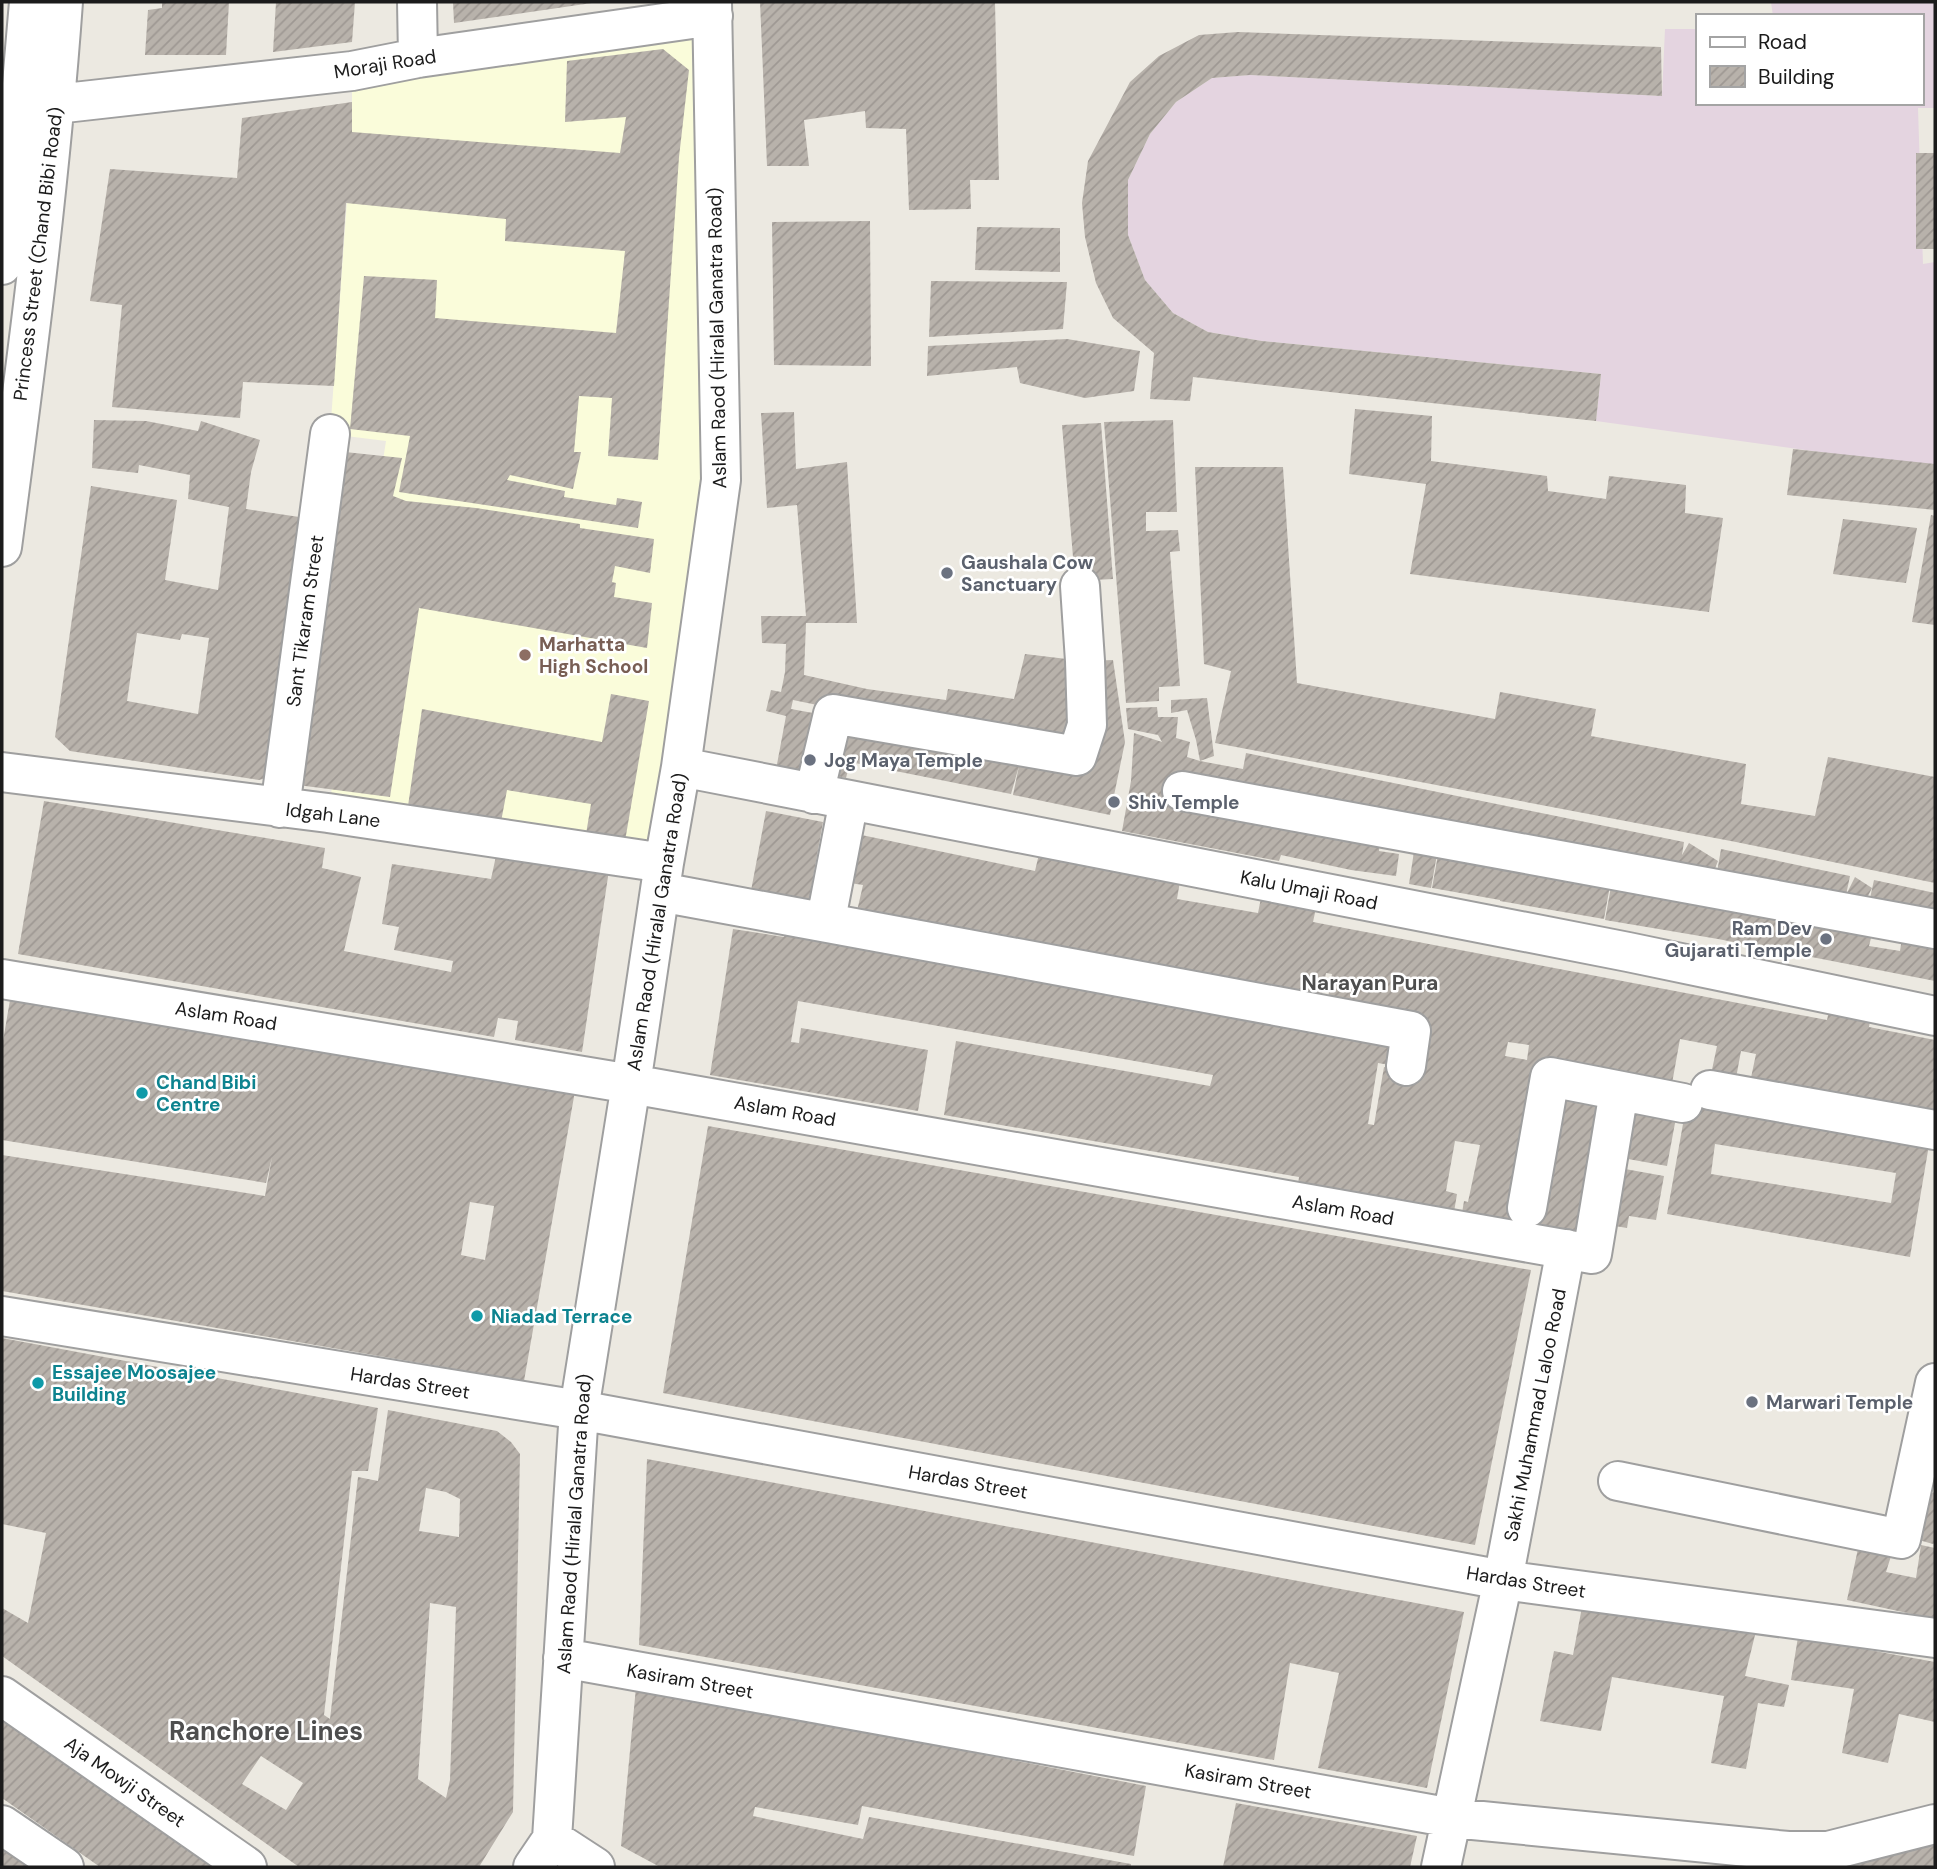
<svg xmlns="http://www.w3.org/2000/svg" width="1937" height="1869" font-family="'DM Sans',sans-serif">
<defs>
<pattern id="building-hatch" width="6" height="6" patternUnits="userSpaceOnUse" patternTransform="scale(1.75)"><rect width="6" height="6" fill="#b8b2ab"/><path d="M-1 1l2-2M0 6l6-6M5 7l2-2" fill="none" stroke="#9e9893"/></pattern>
</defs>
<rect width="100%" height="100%" fill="#ece9e1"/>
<!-- industrial -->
<path fill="#e4d4e0" d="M1771,2H1935V108H1918L1923,264L1935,262V468L1596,421L1601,374L1262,341L1208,332L1173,313L1145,280L1128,235V180L1150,134L1176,102L1212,78L1250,75L1662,96L1665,29H1697V103H1921V16H1773Z"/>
<!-- education -->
<path fill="#fafcda" d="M712,27L721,480L664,863L328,813L386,441L330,434L352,132V71Z"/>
<!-- building -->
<path fill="url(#building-hatch)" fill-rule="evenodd" d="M162,2H229L226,55H145L148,10L162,8Z
M276,2H355L352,42L273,52Z
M453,2H591L592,3L454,23Z
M760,2H995L999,180H970L971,209L909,210L906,129L866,128L865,111L804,120L809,166H767Z
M1238,32L1661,47L1662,96L1250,75L1212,78L1176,102L1150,134L1128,180V235L1145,280L1173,313L1208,332L1262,341L1601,374L1596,421L1193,377L1190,401L1150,399L1154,353L1113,318L1096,283L1085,237L1082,203L1088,161L1130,82L1159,56L1199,35Z
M663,49L689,70L679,157L658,460L608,456L612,398L579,396L574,452H581L573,489L510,475L507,480L565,491L564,497L616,505L617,498L642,502L638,528L399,492L410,436L350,429L364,276L437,280L435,318L616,333L625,251L505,241L506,219L346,203L334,386L243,382L240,418L112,407L122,305L90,301L110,169L237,178L242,118L352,102V132L620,153L626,117L565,122L567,61Z
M1916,153H1935V249H1916Z
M870,221L871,366L774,365L772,222Z
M977,227L1060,228V272L975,270Z
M931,281L1067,282L1063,329L929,337Z
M1067,339L1140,351L1134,391L1085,398L1020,383L1017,367L927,376L928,346Z
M1355,409L1432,416L1431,461L1547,476L1548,491L1606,499L1609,476L1686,485L1685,513L1723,518L1709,612L1410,574L1426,484L1349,474Z
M794,412L796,469L847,462L857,623H806L804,675L867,689L946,700L948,689L1014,699L1025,654L1075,660V752L895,721L793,700L791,709L824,715L810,782L775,775L786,716L766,711L771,690L781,692L785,672L786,644L762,643L761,616H806L797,505L767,508L761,413Z
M94,420L146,421L198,431L201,421L260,440L251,472L246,509L306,518L266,778L259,780L70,751L55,737L91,486L177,500L165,580L218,590L229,507L188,499L190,475L139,465L138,473L92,468ZM137,633L180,640L182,634L209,638L198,714L127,701Z
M1173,420L1177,512H1146V531L1178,530L1180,551L1170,552L1180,686L1159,687V701L1126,703L1104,422Z
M1101,423L1113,579L1075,581L1062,425Z
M1793,449L1935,464V510L1787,495Z
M345,452L402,458L393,496L406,501L476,508L580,524V528L654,539L650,573L615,566L612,582L616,583L614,597L652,603L647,648L419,608L390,797L290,784Z
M1195,467H1283L1297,683L1495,719L1500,692L1596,709L1591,736L1746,764L1741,804L1815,816L1828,757L1935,777V883L1736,842L1215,743L1231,671L1204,664Z
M1931,515L1935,516V625L1912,622Z
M1843,519L1917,528L1906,583L1833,574Z
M1113,660L1125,742L1110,815L1013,795L1019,766L1011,794L850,762L846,778L823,773L837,716L1084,762L1085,661Z
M611,694L649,701L624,847L585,840L591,804L507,790L500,827L407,813L422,709L602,742Z
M1207,698L1214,756L1200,761L1243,769L1246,753L1684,842L1682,855L1689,843L1718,861L1709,883L1380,839L1379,851L1399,854L1396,876L1351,870L1281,855L1279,861L1122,831L1131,781L1134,733L1162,742L1158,735L1128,729L1126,708L1157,707L1158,717H1178L1176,738L1190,742L1187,757L1200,761L1196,740L1187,710L1171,713V700Z
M44,801L325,848L322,868L361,877L344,951L451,972L453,961L394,950L399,927L382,924L392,864L491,879L496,856L609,870L582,1052L515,1040L518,1021L498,1018L494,1037L18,954Z
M766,811L823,822L808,906L750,896Z
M847,832L1035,871L1039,854L1180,881L1177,899L1258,913L1261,898L1316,908L1313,922L1827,1020L1831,1001L1872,1009L1869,1027L1935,1040V1123L1748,1092L1756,1054L1741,1051L1734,1089L1709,1084L1717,1046L1680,1039L1671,1089L1555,1082L1608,1093L1585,1224L1577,1222L1573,1245L1460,1225L1464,1201L1468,1202L1480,1145L1455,1141L1446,1191L1457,1194L1454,1212L1298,1185L1299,1177L944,1115L956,1041L1210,1086L1213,1075L798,1001L791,1042L799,1043L801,1028L928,1050L918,1111L710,1075L733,929L784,937L786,925L857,911L863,885L837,881ZM957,927L984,931L1046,943V944ZM1326,973L1332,974L1326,1010L1419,1026L1411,1072L1384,1067L1374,1125L1368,1124L1378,1063L1402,1067L1383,1033L1319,1011ZM1508,1042L1529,1045L1527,1060L1505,1056Z
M1415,845L1438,849L1431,888L1409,884Z
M1439,849L1611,880L1604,919L1500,901V900L1432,888Z
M1721,849L1850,876L1846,895L1855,877L1872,888L1861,910L1715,884Z
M1874,880L1935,893V924L1867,912Z
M1612,881L1874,926L1869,946L1900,951L1903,932L1935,938V981L1718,939L1605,920Z
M11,994L575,1091L524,1381L2,1291V1155L265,1196L272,1157L266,1183L2,1140V1047ZM470,1202L494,1206L485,1260L461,1255Z
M1689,1090L1931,1133L1910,1257L1667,1214ZM1715,1144L1896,1173L1891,1203L1711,1174Z
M1629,1097L1678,1107L1667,1166L1617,1157Z
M708,1126L1531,1270L1475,1545L663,1393Z
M1614,1167L1664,1176L1656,1220L1629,1216L1627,1228L1603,1224Z
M2,1338L378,1408L368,1471H352L324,1715L330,1719L358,1477L378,1481L388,1410L497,1431L511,1442L520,1454L513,1812L479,1867H299L2,1656V1608L28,1623L46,1533L2,1524ZM426,1488L446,1492L460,1499L459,1537L419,1531ZM430,1603L456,1607L450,1780L446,1798L418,1779ZM261,1756L303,1783L286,1810L242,1784Z
M647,1459L1464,1612L1427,1788L1318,1768L1339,1673L1290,1663L1274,1760L639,1645Z
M1935,1492V1543L1933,1544L1901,1535L1909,1502Z
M1859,1544L1892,1553L1886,1572L1916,1578L1921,1545L1935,1548V1619L1847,1600Z
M1582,1607L1755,1635L1745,1676L1789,1685L1784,1707L1758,1703L1746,1769L1711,1763L1724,1696L1612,1677L1601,1731L1540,1721L1554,1651L1573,1655Z
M1798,1637L1935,1662V1722L1899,1714L1888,1763L1842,1753L1854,1689L1791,1680Z
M636,1687L1146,1786L1134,1856L862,1806L858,1825L755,1807L753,1816L863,1839L869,1817L1131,1864V1867H660L621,1846Z
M2,1707L237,1867H100L2,1798Z
M1236,1803L1417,1836L1410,1867H1223Z
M1935,1831V1865L1930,1867H1794Z
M2,1838L44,1867H2Z"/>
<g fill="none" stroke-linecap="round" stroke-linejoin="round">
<defs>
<path id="minor" d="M417,2L418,58
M56,104L352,71L418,58L713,16
M2,265L19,119L29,2
M2,547C26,366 50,184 63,2
M681,767L1628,952L1935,1016
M2,772L328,813L664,863
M1182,791L1935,929
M814,794L833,714L1077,756L1087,725L1085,661L1080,586
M280,808L330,434
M660,892L1411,1031L1406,1066
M823,922L829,904L849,800
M2,979L631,1084L1592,1254L1619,1091
M1710,1090L1935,1130
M1527,1208L1550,1077L1683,1103
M2,1316L579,1410L1503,1580L1935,1638
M1618,1481L1901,1539L1935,1383
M563,1658L1452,1818L1788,1851H1828L1935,1824
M2,1696L247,1867
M2,1825L64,1867
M552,1839L579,1410L631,1084L664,863L681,767L721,480L712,2
M552,1839L595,1867
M533,1867L552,1839
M1441,1867L1503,1580L1566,1249"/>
</defs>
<!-- minor casing -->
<use href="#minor" stroke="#9f9f9f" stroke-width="42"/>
<!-- minor -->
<use href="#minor" stroke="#fff" stroke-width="38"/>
</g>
<!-- markers -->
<g fill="#6b7280" stroke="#fff" stroke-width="2.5">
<circle cx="947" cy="573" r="7"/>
<circle cx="810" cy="760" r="7"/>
<circle cx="1114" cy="802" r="7"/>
<circle cx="1826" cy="939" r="7"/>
<circle cx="1752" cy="1402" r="7"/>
</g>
<circle fill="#8d6e63" stroke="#fff" stroke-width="2.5" cx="525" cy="655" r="7"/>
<g fill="#0f9aa8" stroke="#fff" stroke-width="2.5">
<circle cx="142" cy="1093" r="7"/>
<circle cx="477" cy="1316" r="7"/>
<circle cx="38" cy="1383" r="7"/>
</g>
<g text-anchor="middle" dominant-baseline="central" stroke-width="5" stroke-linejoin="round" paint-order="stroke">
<!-- street labels -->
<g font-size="19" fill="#1b1b1b" stroke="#fff">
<text transform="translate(385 64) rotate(-9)">Moraji Road</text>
<text transform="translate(38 254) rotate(-83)">Princess Street (Chand Bibi Road)</text>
<text transform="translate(717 338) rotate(-91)">Aslam Raod (Hiralal Ganatra Road)</text>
<text transform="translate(305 621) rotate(-82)">Sant Tikaram Street</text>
<text transform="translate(333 815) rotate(7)">Idgah Lane</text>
<text transform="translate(1309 890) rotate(11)">Kalu Umaji Road</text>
<text transform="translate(657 922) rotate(-81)">Aslam Raod (Hiralal Ganatra Road)</text>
<text transform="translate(226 1016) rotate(9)">Aslam Road</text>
<text transform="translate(785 1111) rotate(10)">Aslam Road</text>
<text transform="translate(1343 1210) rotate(10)">Aslam Road</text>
<text transform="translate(410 1383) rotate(9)">Hardas Street</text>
<text transform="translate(1535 1415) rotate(-79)">Sakhi Muhammad Laloo Road</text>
<text transform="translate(968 1482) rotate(10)">Hardas Street</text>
<text transform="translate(574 1524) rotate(-86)">Aslam Raod (Hiralal Ganatra Road)</text>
<text transform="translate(1526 1582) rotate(9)">Hardas Street</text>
<text transform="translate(690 1681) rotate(10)">Kasiram Street</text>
<text transform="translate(1248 1781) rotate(10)">Kasiram Street</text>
<text transform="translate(125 1782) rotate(35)">Aja Mowji Street</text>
</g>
<!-- worship labels -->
<g font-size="19" font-weight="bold" fill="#5b616d" stroke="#fff" text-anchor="start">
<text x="961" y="562">Gaushala Cow<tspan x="961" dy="22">Sanctuary</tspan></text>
<text x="824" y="760">Jog Maya Temple</text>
<text x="1128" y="802">Shiv Temple</text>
<text x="1812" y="928" text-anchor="end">Ram Dev<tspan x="1812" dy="22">Gujarati Temple</tspan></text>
<text x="1766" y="1402">Marwari Temple</text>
</g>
<!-- education labels -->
<g font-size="19" font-weight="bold" fill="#785e54" stroke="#fff" text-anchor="start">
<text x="539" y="644">Marhatta<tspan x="539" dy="22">High School</tspan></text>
</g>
<!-- culture labels -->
<g font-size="19" font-weight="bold" fill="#0d838f" stroke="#fff" text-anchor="start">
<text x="156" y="1082">Chand Bibi<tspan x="156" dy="22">Centre</tspan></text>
<text x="491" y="1316">Niadad Terrace</text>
<text x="52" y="1372">Essajee Moosajee<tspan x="52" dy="22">Building</tspan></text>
</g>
<!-- neighbourhood labels -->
<g font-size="21" font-weight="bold" fill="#4e4e4e" stroke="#fff">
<text x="1370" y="983">Narayan Pura</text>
</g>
<!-- district labels -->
<g font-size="26" font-weight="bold" fill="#4e4e4e" stroke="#fff">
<text x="266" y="1731">Ranchore Lines</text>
</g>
</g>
<!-- border -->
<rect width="1937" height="1869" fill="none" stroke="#1b1b1b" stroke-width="7"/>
<!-- legend -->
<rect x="1696" y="14" width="228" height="91" fill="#ffffff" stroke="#a4a4a4" stroke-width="2"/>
<rect x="1710" y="37" width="35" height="10" fill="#ffffff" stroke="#a4a4a4" stroke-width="2"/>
<text x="1758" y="49" font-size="21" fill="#1b1b1b">Road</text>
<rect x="1710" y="66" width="35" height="21" fill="url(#building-hatch)" stroke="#a4a4a4" stroke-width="2"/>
<text x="1758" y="84" font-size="21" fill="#1b1b1b">Building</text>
</svg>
